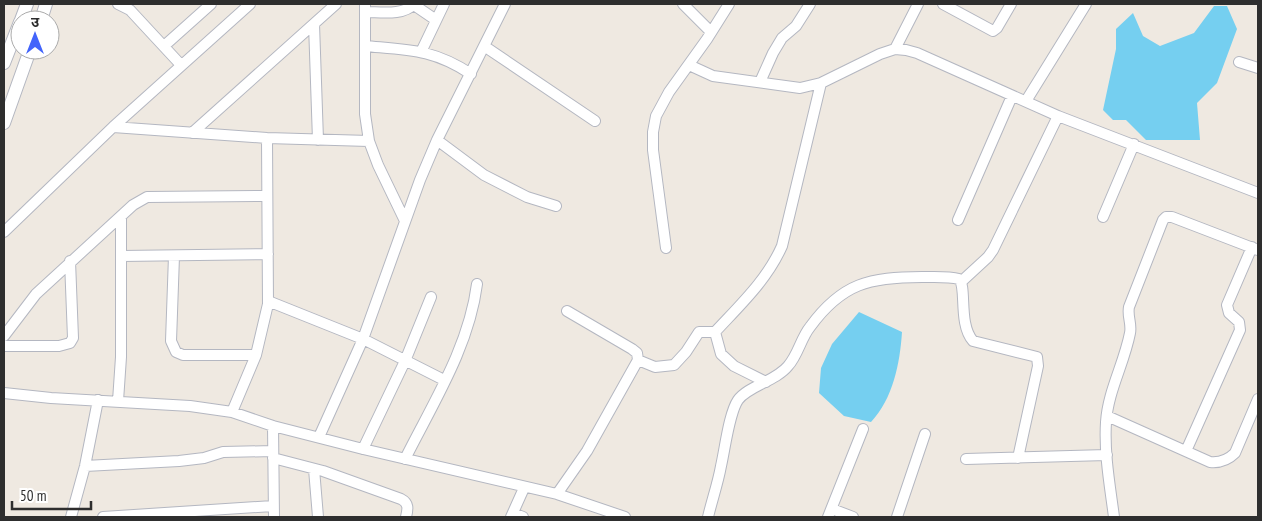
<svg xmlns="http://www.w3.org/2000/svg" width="1262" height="521" font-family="'PT Sans Narrow','Noto Sans Devanagari',sans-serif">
<rect width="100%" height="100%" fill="#efe9e1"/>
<!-- water -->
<path fill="#75cff0" d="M1214,6H1227L1237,29L1217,83L1197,103L1200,140H1146L1126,120H1113L1103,110L1116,49V29L1133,13L1143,36L1160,46L1194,33Z
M859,312L902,332C900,363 893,399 871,422L844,416L819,393L821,368L832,344Z"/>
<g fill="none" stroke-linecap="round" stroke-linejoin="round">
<defs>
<path id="minor" d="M118,4L130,10L181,65
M365,4V114L369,141L378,165L405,221
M683,4L711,32
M943,4L993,31L997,28L1011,4
M414,5L436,20
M365,12C381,12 403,16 414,4
M314,24L318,140
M164,46L211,4
M365,46C409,50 433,49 471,74
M484,46L595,121
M895,49L918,4
M421,52L444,4
M1239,62L1258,68
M689,65L713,76L800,88L821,83L880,54L895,49L906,50L917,53L1058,116L1258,193
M760,82L773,53L782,38L796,26L810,4
M1026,101L1086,4
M113,127L267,138L369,141
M192,133L336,4
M437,140L484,175L527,197L556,206
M1103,217L1134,144
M958,220L1012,96
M4,232L113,127L250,4
M666,248L653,150V132L656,116L669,92L707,39L729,4
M121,256L268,254
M174,256L171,341L176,352L183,355H256
M962,281L988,257L993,250L1058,116
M268,301L363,339L444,380
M715,332L721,354L734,366L766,382
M4,336L36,294L133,205L147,197L267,196
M4,346H59L70,343L73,338L70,261
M638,360L655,367L674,365L686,352L699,332H715C740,305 767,280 782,246L821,83
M4,393L51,398L190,406L232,412L273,426L363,449L557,494L625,517
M118,401L121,357V217
M232,412L256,355L268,304L267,138
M1107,416L1210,462C1220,463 1228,460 1235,453L1258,399
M273,426L274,517
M319,437L363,339L420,180L437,140L505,4
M363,449L405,361L431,297
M1186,451L1240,330L1239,322L1229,313L1227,305L1252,247
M273,458L323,471L401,499C409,503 408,509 406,517
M405,459C433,403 469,347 477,284
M966,459L1107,455
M85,466L179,461L204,458L223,452L273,451
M314,469L318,517
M557,494L587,451L638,360L637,353L632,349L567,311
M832,509L853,517
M513,513L523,517
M71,517L85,466L98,400
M103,517L273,506
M511,517L524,488
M708,517C712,500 718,483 721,466C725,449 729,413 738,400C748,386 776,381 788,366C798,355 801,338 810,327C842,283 870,277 922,277C934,277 948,276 959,279C967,287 958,324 973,341L1037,357L1038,366L1018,458
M828,517L863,429
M897,517L925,434
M1114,517C1110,486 1104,454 1106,422C1108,391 1124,364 1130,333C1132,324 1127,316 1129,307L1163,220L1166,217H1172L1258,250"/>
<path id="tertiary" d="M21,20L27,4
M41,20L46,4
M4,63L20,22
M4,123L30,50"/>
</defs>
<!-- minor casing -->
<use href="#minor" stroke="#b4b7c1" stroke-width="12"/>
<!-- tertiary casing -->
<use href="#tertiary" stroke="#b4b7c1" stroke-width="14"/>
<!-- minor -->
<use href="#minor" stroke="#fff" stroke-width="10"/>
<!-- tertiary -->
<use href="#tertiary" stroke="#fff" stroke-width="12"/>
</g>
<!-- border -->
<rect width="1262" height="521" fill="none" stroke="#2e2e2e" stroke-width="10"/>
<!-- north arrow -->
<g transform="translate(35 35)"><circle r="24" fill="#ffffff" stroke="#ababab"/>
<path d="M0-4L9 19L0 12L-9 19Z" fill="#4264fb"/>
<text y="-8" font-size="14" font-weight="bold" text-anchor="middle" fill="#2e2e2e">उ</text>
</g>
<!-- scale -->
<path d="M12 501v8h79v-8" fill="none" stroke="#2e2e2e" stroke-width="2.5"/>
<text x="20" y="501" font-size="15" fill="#2e2e2e" stroke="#ffffff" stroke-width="4" paint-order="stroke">50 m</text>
</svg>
